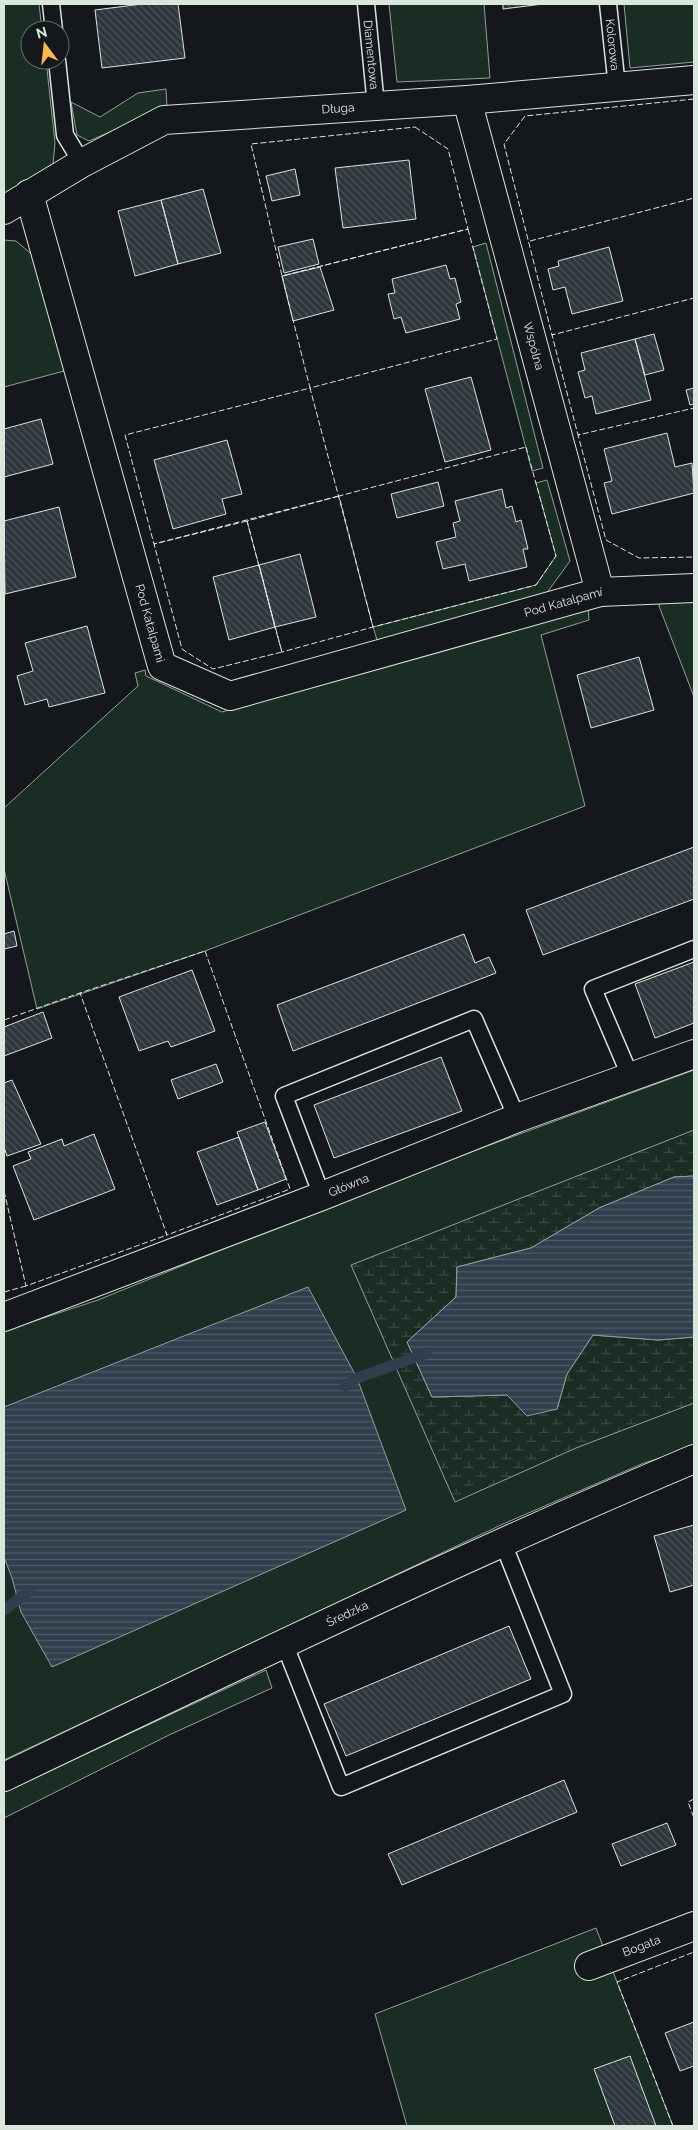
<svg xmlns="http://www.w3.org/2000/svg" width="698" height="2130" font-family="Raleway,sans-serif">
<defs>
<pattern id="wetland-marsh" width="20" height="14" patternUnits="userSpaceOnUse" patternTransform="scale(1.25)"><rect width="20" height="14" fill="#1a2d24"/><path d="M1 5h8M5 5V1M11 12h8M15 12V8" fill="none" stroke="#3b4b43"/></pattern>
<pattern id="water-rules" width="6" height="5" patternUnits="userSpaceOnUse" patternTransform="scale(1.25)"><rect width="6" height="5" fill="#2f3f4d"/><path d="M0 2.5h6" fill="none" stroke="#4c5b66"/></pattern>
<pattern id="building-back-hatch" width="6" height="6" patternUnits="userSpaceOnUse" patternTransform="scale(1.25)"><rect width="6" height="6" fill="#2c363c"/><path d="M-1 5l2 2M0 0l6 6M5-1l2 2" fill="none" stroke="#4a5358"/></pattern>
</defs>
<rect width="100%" height="100%" fill="#14181c"/>
<!-- green -->
<path fill="#1a2d24" stroke="#939e99" d="M4,4H39L42,30H30V60H46L55,143L53,164L4,196Z
M389,4H484L490,78L397,82Z
M624,4H694V62L630,68Z
M166,89L167,107L89,141L77,135L71,102L100,117L138,93Z
M4,240L16,241L34,256L68,370L4,387Z
M486,243L543,468L532,471L473,247Z
M547,480L570,561L546,594L378,643L373,627L536,585L556,556L536,483Z
M694,598V697L659,606L660,600Z
M588,607L589,620L541,635L585,806L205,951L37,1009L4,869V808L138,686L135,673L145,670L146,676L222,712Z
M694,1070V1447L644,1463L503,1524L4,1760V1331L98,1300L297,1219L487,1146Z
M266,1670L272,1688L169,1735L4,1818V1792Z
M596,1928L673,2126H407L375,2014Z"/>
<!-- wetland -->
<path fill="url(#wetland-marsh)" stroke="#939e99" d="M694,1130V1176L674,1177L599,1208L531,1248L457,1267L456,1297L407,1342L432,1397L507,1395L557,1409L567,1374L593,1335L658,1340L694,1337V1403L576,1448L455,1502L351,1265Z"/>
<!-- water -->
<path fill="url(#water-rules)" stroke="#939e99" d="M694,1176V1337L658,1340L593,1335L567,1374L557,1409L527,1416L507,1395L432,1397L407,1342L456,1297L457,1267L531,1248L599,1208L674,1177Z
M308,1287L357,1378L406,1510L52,1667L21,1612L12,1578L4,1557V1407Z"/>
<g fill="none" stroke-linecap="round" stroke-linejoin="round">
<!-- stream -->
<path stroke="#2f3f4d" stroke-width="11" d="M345,1386L357,1378L427,1353
M4,1610L29,1591"/>
</g>
<!-- building -->
<path fill="url(#building-back-hatch)" stroke="#d8e6dc" d="M142,4H178L185,58L102,68L95,10Z
M503,4H543L503,9Z
M409,160L416,219L343,228L335,168Z
M295,169L300,195L272,201L266,176Z
M203,189L221,253L178,264L161,200Z
M161,200L178,264L135,276L118,211Z
M313,239L319,264L284,273L278,247Z
M609,247L623,301L572,314L565,287L553,290L548,269L559,266L558,261Z
M446,265L450,279L455,278L461,302L456,304L460,319L406,333L401,317L394,319L388,294L395,293L392,279Z
M320,267L334,310L293,321L282,276Z
M654,334L664,370L645,375L635,339Z
M635,339L651,400L596,414L592,396L585,398L578,372L585,370L581,353Z
M471,377L491,450L445,462L425,389Z
M694,388V404L690,405L686,390Z
M41,419L53,464L4,477V429Z
M667,433L675,467L692,463L694,493L612,514L604,483L612,481L604,449Z
M227,440L242,494L222,499L226,514L173,529L154,460Z
M438,482L444,506L397,518L391,494Z
M502,489L506,508L512,506L516,522L521,520L528,549H523L527,567L469,581L465,564L443,569L436,542L456,537L453,523L460,521L455,501Z
M59,507L76,577L5,594L4,521Z
M300,554L316,617L275,627L259,565Z
M259,565L275,627L229,640L213,577Z
M87,626L105,693L49,707L47,699L25,705L17,676L33,671L25,643Z
M639,657L654,710L591,728L577,675Z
M694,847V899L543,955L526,910Z
M14,931L17,946L4,949V934Z
M464,934L475,963L489,957L496,973L293,1051L277,1005Z
M694,962V1023L655,1038L635,984Z
M192,970L215,1031L171,1047L168,1041L139,1051L119,997Z
M43,1012L52,1038L4,1056V1027Z
M441,1057L462,1111L334,1158L314,1105Z
M216,1064L223,1082L178,1099L171,1080Z
M12,1080L41,1144L7,1156L4,1147V1083Z
M265,1122L286,1179L258,1190L237,1132Z
M94,1134L115,1189L34,1220L13,1166L31,1159L28,1152L62,1139L64,1146Z
M239,1137L258,1190L217,1205L197,1152Z
M694,1525V1585L670,1592L654,1536Z
M509,1626L531,1679L346,1756L324,1704Z
M564,1780L577,1812L402,1885L388,1854Z
M667,1823L676,1845L621,1866L612,1844Z
M694,2022V2066L680,2071L665,2033Z
M630,2056L656,2126H615L594,2069Z"/>
<g fill="none" stroke-linecap="round" stroke-linejoin="round">
<defs>
<g id="lane">
<path d="M51,4L54,30"/>
<path id="s1" d="M366,4L376,106"/>
<path id="s2" d="M608,4L617,87"/>
<path d="M57,60L65,135L82,163"/>
<path d="M631,1078L593,989L694,949"/>
<path d="M322,1196L284,1096L474,1019L517,1118"/>
<path d="M284,1643L341,1787L563,1694L503,1543"/>
</g>
<g id="street">
<path id="s3" d="M467,100L600,592"/>
<path id="s4" d="M29,194L162,666L230,696L600,592L694,588"/>
<path id="s5" d="M4,210L82,163L164,120L467,100L694,80"/>
<path id="s6" d="M4,1317L322,1196L517,1118L694,1054"/>
<path id="s7" d="M4,1777C232,1668 461,1557 694,1459"/>
<path id="s8" d="M589,1966L694,1926"/>
</g>
</defs>
<!-- lane casing -->
<use href="#lane" stroke="#d8e6dc" stroke-width="19"/>
<!-- street casing -->
<use href="#street" stroke="#d8e6dc" stroke-width="30"/>
<!-- lane -->
<use href="#lane" stroke="#14181c" stroke-width="16"/>
<!-- street -->
<use href="#street" stroke="#14181c" stroke-width="28"/>
<!-- fence -->
<path stroke="#d8e6dc" stroke-width="1" stroke-dasharray="6 2.5" stroke-linecap="butt" d="M694,99L525,116L504,144L552,335L694,298
M415,127L448,149L468,229L282,276L251,144Z
M468,229L497,339L310,388L282,276Z
M530,241L694,198
M554,334L552,335L578,435L694,408
M580,434L578,435L606,540L639,558L694,557
M526,447L556,556L536,585L373,627L339,496Z
M247,521L282,652L213,669L182,649L154,544Z
M259,566L247,521L339,496
M274,624L282,652L373,627L310,388L125,435L154,544L339,496
M205,951L290,1189L167,1235L80,993Z
M4,1020L80,993L81,995
M4,1191L26,1286L167,1235L166,1232
M4,1292L26,1286
M694,1799L688,1802L694,1818
M673,2126L617,1982L694,1952"/>
</g>
<g text-anchor="middle" dominant-baseline="central" stroke-width="4" stroke-linejoin="round" paint-order="stroke">
<!-- street labels -->
<g font-size="12" fill="#d8e6dc" stroke="#14181c">
<text stroke="none"><textPath href="#s2" startOffset="41">Kolorowa</textPath></text>
<text stroke="none"><textPath href="#s1" startOffset="51">Diamentowa</textPath></text>
<text stroke="none"><textPath href="#s5" startOffset="358">Długa</textPath></text>
<text stroke="none"><textPath href="#s3" startOffset="255">Wspólna</textPath></text>
<text stroke="none"><textPath href="#s4" startOffset="911">Pod Katalpami</textPath></text>
<text stroke="none"><textPath href="#s4" startOffset="446">Pod Katalpami</textPath></text>
<text stroke="none"><textPath href="#s6" startOffset="369">Główna</textPath></text>
<text stroke="none"><textPath href="#s7" startOffset="380">Średzka</textPath></text>
<text stroke="none"><textPath href="#s8" startOffset="56">Bogata</textPath></text>
</g>
</g>
<!-- border -->
<rect width="698" height="2130" fill="none" stroke="#d8e6dc" stroke-width="10"/>
<!-- north arrow -->
<g transform="translate(45 45) rotate(345)"><circle r="24" fill="#14181c" stroke="#626a69"/>
<path d="M0-4L9 19L0 12L-9 19Z" fill="#ffb74d"/>
<text y="-8" font-size="14" font-weight="bold" text-anchor="middle" fill="#d8e6dc">N</text>
</g>
</svg>
